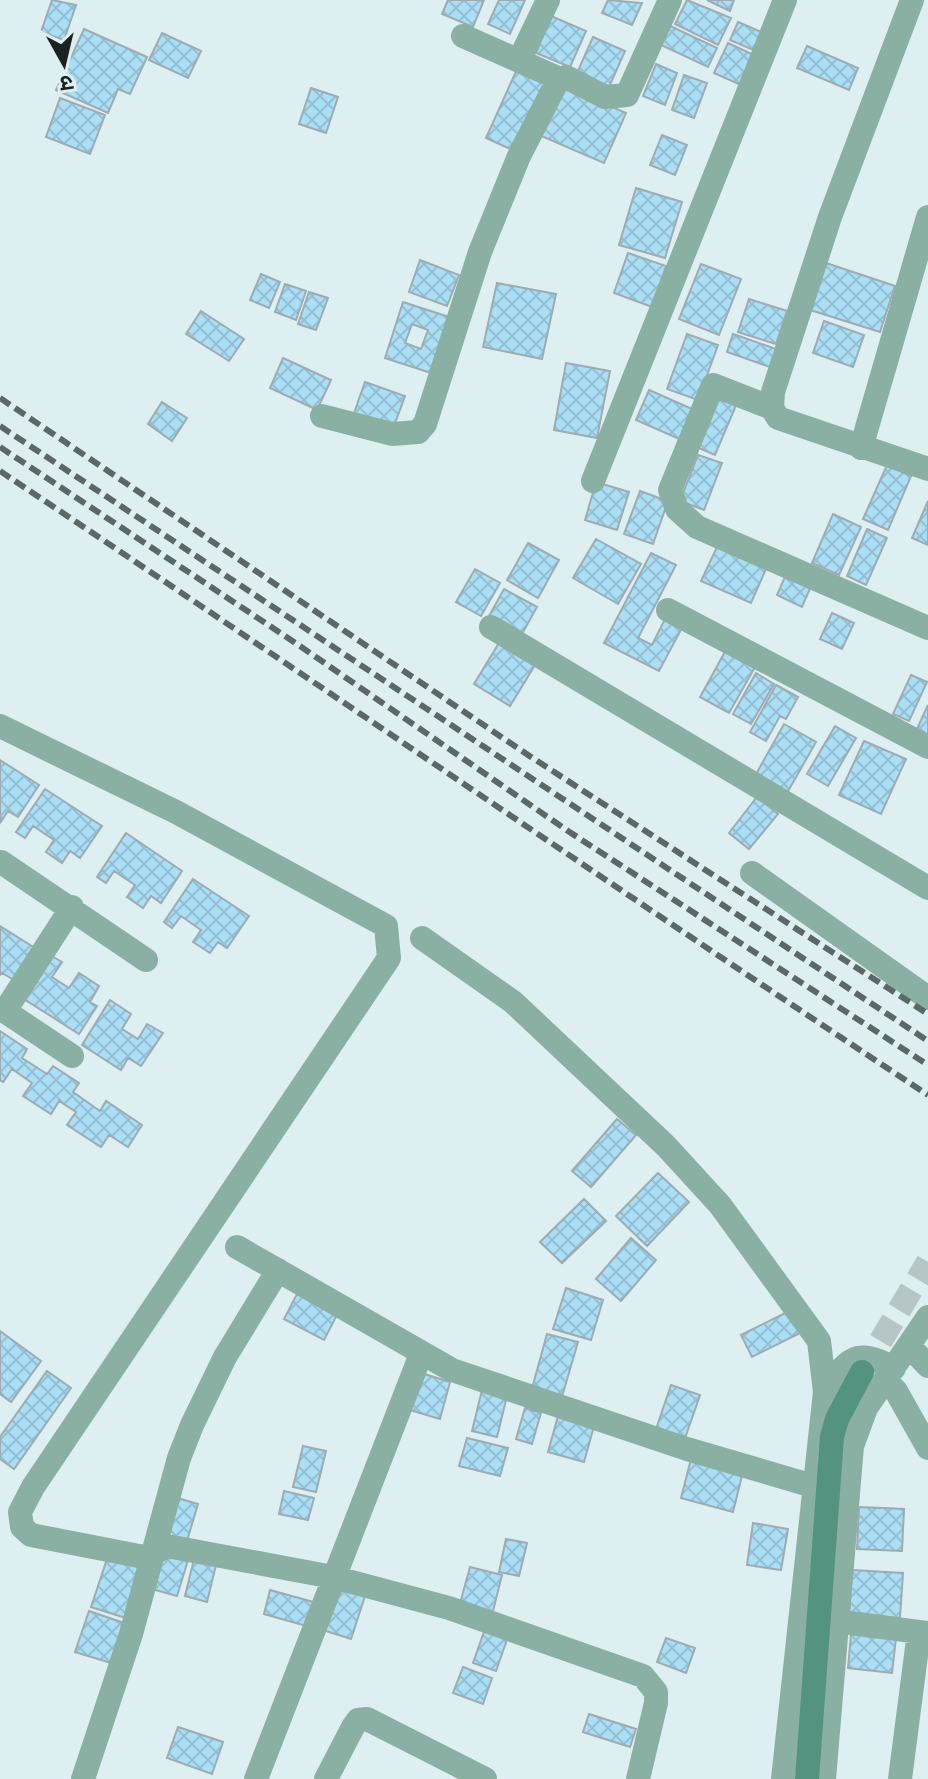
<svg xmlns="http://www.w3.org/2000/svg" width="928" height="1779" font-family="'Libre Baskerville','Noto Sans Devanagari',serif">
<defs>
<pattern id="building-cross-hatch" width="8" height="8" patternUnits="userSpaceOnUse" patternTransform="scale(2)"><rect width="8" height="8" fill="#abdff6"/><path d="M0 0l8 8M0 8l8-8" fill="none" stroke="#93bfd3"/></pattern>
</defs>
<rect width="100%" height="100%" fill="#ddeff0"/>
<!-- building -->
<path fill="url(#building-cross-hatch)" stroke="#9dabb2" stroke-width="2" fill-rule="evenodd" d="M52,0L76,5L64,40L41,32Z
M448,0H484L473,27L442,14Z
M499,0H525L510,34L488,24Z
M608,0L642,3L632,25L602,13Z
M687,0L731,18L718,45L675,24Z
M707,0H734L730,11Z
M551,16L586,31L570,67L536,53Z
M738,22L766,34L758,52L730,40Z
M668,25L717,48L708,67L659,44Z
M84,29L147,57L130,94L118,89L108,113L56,90Z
M162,33L201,51L188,78L149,60Z
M593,37L625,51L609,87L577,73Z
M728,43L756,56L743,86L714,73Z
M807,46L858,68L849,90L797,68Z
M656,64L677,73L665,105L643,96Z
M518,67L549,81L517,152L486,138Z
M684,75L707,83L694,118L672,110Z
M561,85L626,113L604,163L539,135Z
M311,88L338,97L326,133L299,124Z
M60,98L105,115L90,154L46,137Z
M662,135L687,145L675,175L650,165Z
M636,188L682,202L665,258L619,245Z
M628,253L666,266L652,307L614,293Z
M420,260L459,275L447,306L409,292Z
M823,262L895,286L880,332L807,309Z
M701,264L741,279L719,335L679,319Z
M261,274L280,282L269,308L250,300Z
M497,283L556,294L542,359L483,347Z
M285,284L306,291L296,320L275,312Z
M309,292L328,298L316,330L298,324Z
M749,299L787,311L776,344L738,332Z
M403,302L449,317L431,373L385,358ZM412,324L428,330L421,349L405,343Z
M201,311L244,339L229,361L186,334Z
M824,321L864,335L853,367L813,353Z
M687,334L718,345L698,400L667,389Z
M733,334L776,349L770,367L727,352Z
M283,358L331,380L317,410L270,388Z
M566,363L610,371L597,438L554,430Z
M365,382L405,396L394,426L354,413Z
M649,390L699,412L686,442L636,420Z
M715,394L737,403L715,455L694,446Z
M162,402L187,418L172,441L148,424Z
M698,455L722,463L704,510L680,501Z
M887,465L911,476L888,530L863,519Z
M596,482L629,492L617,530L585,520Z
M640,491L668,501L653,544L624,534Z
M928,501V545L912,538Z
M833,514L861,527L839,575L812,563Z
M867,529L887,538L866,585L847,576Z
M596,539L641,564L618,604L573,578Z
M528,543L559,560L538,598L507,580Z
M717,547L766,569L751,603L701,581Z
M651,553L676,565L638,638L652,645L667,615L684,624L659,671L604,643Z
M475,569L500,583L481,616L456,602Z
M787,572L812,584L802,607L777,595Z
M504,589L537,607L522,634L489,616Z
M832,613L854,623L842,649L820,639Z
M499,643L535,665L510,706L474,684Z
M726,650L755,667L729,713L700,697Z
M756,673L774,684L751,724L733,714Z
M911,675L927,682L909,721L893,714Z
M776,685L798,697L786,719L780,716L766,741L750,732Z
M928,705V737L916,731Z
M784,724L816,742L787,793L755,776Z
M835,726L856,738L828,786L807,774Z
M864,741L906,759L881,814L839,795Z
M0,760L39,785L18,817L8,811L0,823Z
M45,789L102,826L80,858L70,851L62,863L46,852L54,840L33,826L25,838L16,832Z
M757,797L778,814L749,849L729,833Z
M126,833L182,871L161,903L151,896L143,908L127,897L135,885L114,871L106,883L97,877Z
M193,879L249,916L227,948L218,942L210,953L193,942L201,930L181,916L172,928L164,922Z
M0,926L35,948L14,980L2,973L0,975Z
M45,952L62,962L52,977L69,988L79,973L99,986L90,1002L97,1006L79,1034L24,999Z
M110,1000L131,1014L122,1029L138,1039L147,1024L163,1033L141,1066L128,1058L121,1070L82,1045Z
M0,1031L27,1049L22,1058L47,1074L53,1066L79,1083L73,1092L100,1111L106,1101L142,1125L128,1147L109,1135L101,1147L67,1125L76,1112L59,1101L51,1114L23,1096L32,1083L12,1069L3,1082L0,1080Z
M617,1119L636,1135L591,1187L572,1171Z
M658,1173L689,1202L647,1246L616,1216Z
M584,1199L606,1221L562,1263L540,1242Z
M631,1238L656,1260L621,1301L596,1279Z
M566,1288L603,1300L591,1340L553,1329Z
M297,1294L337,1315L324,1340L284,1319Z
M789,1311L800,1333L752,1357L741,1335Z
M0,1331L41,1361L11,1402L0,1394Z
M547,1334L578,1342L561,1400L531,1392Z
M47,1371L71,1388L14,1469L0,1459V1437Z
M415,1371L450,1382L440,1419L403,1408Z
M671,1385L700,1395L683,1444L654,1435Z
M482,1390L507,1396L497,1437L472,1431Z
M525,1408L541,1413L532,1444L516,1439Z
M558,1416L594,1426L584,1462L548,1452Z
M467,1438L508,1448L500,1476L459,1466Z
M303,1446L326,1451L316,1492L293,1487Z
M692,1455L744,1468L733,1512L681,1498Z
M284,1491L314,1498L308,1520L279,1514Z
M174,1497L198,1504L186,1544L163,1538Z
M859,1507L904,1509L902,1551L857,1549Z
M753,1523L788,1529L781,1570L747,1565Z
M506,1539L527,1543L519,1576L499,1572Z
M164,1549L189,1557L177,1596L152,1589Z
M109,1553L150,1566L132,1620L91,1607Z
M195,1555L217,1561L207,1602L185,1596Z
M470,1567L502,1575L492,1615L459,1607Z
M852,1570L903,1573L900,1618L849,1615Z
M337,1586L365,1596L351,1639L323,1630Z
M270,1590L317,1603L310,1627L264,1614Z
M89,1611L124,1623L111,1663L75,1652Z
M486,1626L509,1634L496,1671L473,1663Z
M851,1634L896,1638L892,1673L848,1668Z
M666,1638L695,1648L686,1673L657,1662Z
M463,1667L492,1678L483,1704L453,1693Z
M589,1714L636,1729L630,1747L583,1732Z
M178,1727L223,1742L212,1774L167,1758Z"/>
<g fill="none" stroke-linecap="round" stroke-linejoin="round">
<!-- secondary-tunnel -->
<path stroke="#b6c6c7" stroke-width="24" stroke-dasharray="24 12" stroke-linecap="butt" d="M862,1372L928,1262"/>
<!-- street -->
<path stroke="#89b0a3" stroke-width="24" d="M912,0L830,217L773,392L772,408L778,418L928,469
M463,36L560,79
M519,61L548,0
M772,408L713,385L670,490L677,509L697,527L928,628
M322,416L392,434L418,432L425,424L480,252L519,156L556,84L566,77L605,97L627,95L670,0
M861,448L928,217
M593,481L785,0
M668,610L928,747
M491,627L928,888
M0,726L176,812L386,926L389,958L33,1487L20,1512L22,1527L31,1535L139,1556L147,1557L167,1546L333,1577L449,1608L643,1676L656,1692V1703L638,1779
M1,862L146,960
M752,873L928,998
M422,938L513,1002L666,1146L720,1205L819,1341L825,1392L783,1779
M0,1008L72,1056
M5,1011L72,907
M237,1247L452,1370L687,1449L813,1486
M909,1346L928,1366
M886,1381L896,1391L928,1448
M825,1392C847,1359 855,1347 894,1368
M835,1621L928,1633
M83,1779L131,1634L179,1458L192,1425L225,1357L278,1270
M256,1779L421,1354
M326,1779L353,1727L358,1720L367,1719L485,1779
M824,1779L852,1446L866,1408L928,1317
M900,1779L919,1632"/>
<!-- secondary -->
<path stroke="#559381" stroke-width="24" d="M807,1779L832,1437L837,1419L862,1372"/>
<!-- rail -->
<path stroke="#5c6767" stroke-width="6" stroke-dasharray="12 6" stroke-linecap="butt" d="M0,398L531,757L928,1014
M0,426L928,1041
M0,447L297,644L568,831L928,1065
M0,471C310,678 617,890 928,1095"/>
</g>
<!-- north arrow -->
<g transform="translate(64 64) rotate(172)" stroke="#ddeff0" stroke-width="6" paint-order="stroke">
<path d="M0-6L14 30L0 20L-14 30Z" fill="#1b2222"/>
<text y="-12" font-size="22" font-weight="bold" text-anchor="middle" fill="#1b2222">उ</text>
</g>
</svg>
